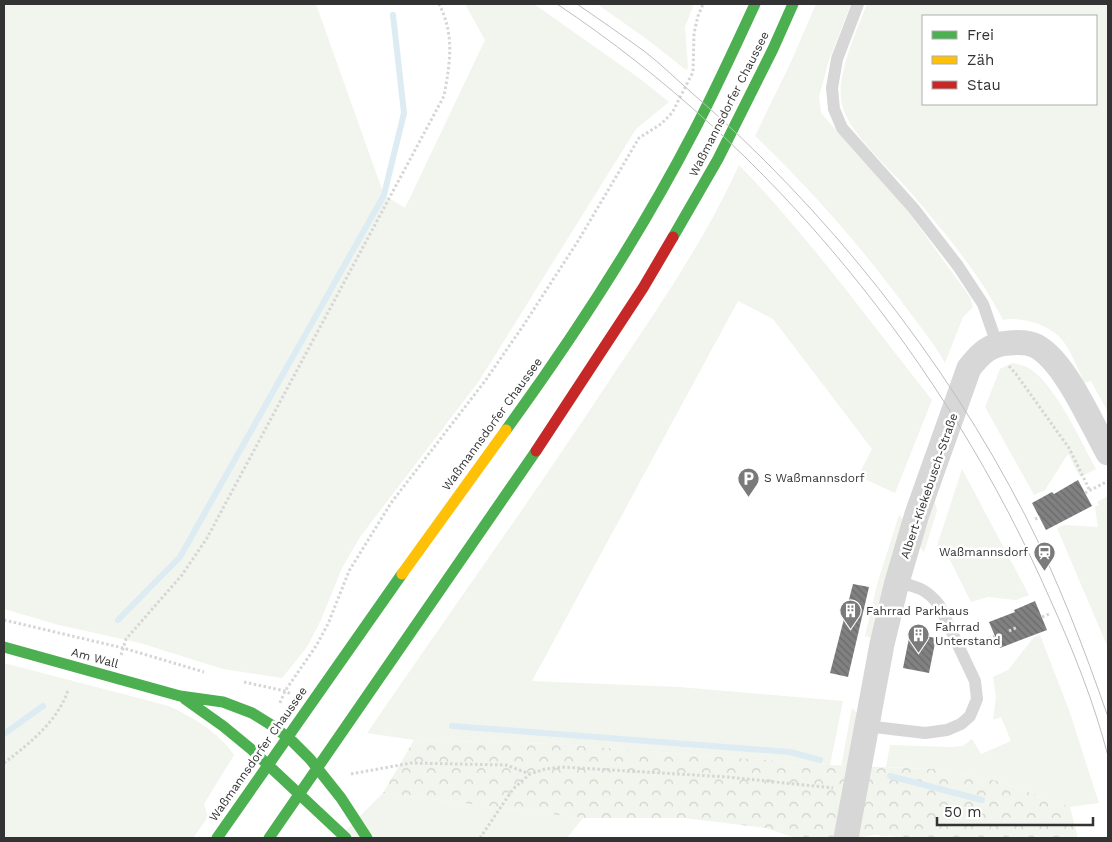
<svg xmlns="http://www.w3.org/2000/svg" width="1112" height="842" font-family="'Work Sans',sans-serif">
<defs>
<pattern id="forest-crowns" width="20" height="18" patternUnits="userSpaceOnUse" patternTransform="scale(1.25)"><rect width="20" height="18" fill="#f1f5ed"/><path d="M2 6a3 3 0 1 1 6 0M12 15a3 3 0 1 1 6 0" fill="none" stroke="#cfd2cc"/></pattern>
<pattern id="building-back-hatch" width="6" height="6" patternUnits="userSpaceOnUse" patternTransform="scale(1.25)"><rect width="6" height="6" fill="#818181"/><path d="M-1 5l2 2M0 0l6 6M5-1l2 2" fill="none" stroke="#6a6a6a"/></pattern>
</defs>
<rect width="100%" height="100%" fill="#fff"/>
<!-- green -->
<path fill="#f1f5ed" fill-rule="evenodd" d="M4,4H316L384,195L405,208L485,40L465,4H534L639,78L669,102L636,129L479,381L360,537L342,568L321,620L307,647L282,678L223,669L140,643L59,625L4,609Z
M597,4H694L685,27L688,68L686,70L648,40Z
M816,4H851L828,63L819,97L821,113L910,214L970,297L973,307L963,317L945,363C932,340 915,320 899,298C856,241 808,186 755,136L790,64Z
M867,4H1108V412L1091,381L1084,383C1080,372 1070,350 1063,341C1052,325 1020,316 1003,320C980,274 945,233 912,194C892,170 843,130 841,98C838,71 857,30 867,4ZM923,16H1096V104H923Z
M739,165C810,238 869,321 932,400L895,493L858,476L872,449L773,319L738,301L532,681L679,687L843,701L830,765L556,744L414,740L367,733C450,612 535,494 615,372C660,305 706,238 739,165Z
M1012,363C1018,364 1024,365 1030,369C1055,384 1081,442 1096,469L1080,477L1068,454L1045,490L1034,495L985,407L1000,369Z
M962,469L1029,595L1016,600L988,597L971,602L950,560L937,546Z
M1108,496V648L1057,528L1064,525L1098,527L1095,507L1099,505L1097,502Z
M934,498L937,511L924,552L919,546Z
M899,515L903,520L872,638L865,636L878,581Z
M1040,635L1069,710L1099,803L1070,807L997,781L934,769L886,767L890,745L952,747L963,746L972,739L981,754L1011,741L1001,717L993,720L996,697L993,677L1008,670L1034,637Z
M4,663L169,706C191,716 221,734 234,755L204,804L208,817L193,838H4Z
M852,708L857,713L844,783H838Z
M383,793L583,818L567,838H338Z"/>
<!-- forest -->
<path fill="url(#forest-crowns)" d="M414,740L556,744L830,765L934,769L997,781L1070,807L1078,838H911L875,835L856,838H795L766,828L684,818H583L383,793Z"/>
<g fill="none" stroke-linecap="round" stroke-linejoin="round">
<!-- stream -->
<path stroke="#ddebf3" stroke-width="6" d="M118,620L180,557L384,195L404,113L393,15
M452,726L790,752L820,760
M4,734L43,706
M890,776L982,800"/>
</g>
<!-- building -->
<path fill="url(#building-back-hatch)" d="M1078,480L1092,506L1046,530L1032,503L1052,492L1054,494Z
M853,584L869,587L848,677L830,673Z
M1035,601L1047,630L1000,648L989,622L1015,612L1014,610Z
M910,633L936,638L929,673L903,668Z"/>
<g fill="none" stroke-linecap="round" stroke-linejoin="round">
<!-- path -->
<path stroke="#d6d6d6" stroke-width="3" stroke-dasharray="2.5 2.5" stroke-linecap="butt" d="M1009,366L1016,374L1069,448L1090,491
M1085,493L1108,481
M1035,519L1040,517
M1042,617L1049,614
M4,620L123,648L204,672
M1009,631L1018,627
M979,642L995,636
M121,655L126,639L182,575L207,538L444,96C450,63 455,35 439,4
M244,682L285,691L291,694
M280,703L285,691L316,646L328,624L349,571L391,503L485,381L523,326L578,241L639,138L661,124L672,113L693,72L694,33L698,16L703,4
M4,763C29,744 58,721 68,690
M351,774L411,763L506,765L530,774L545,769L562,767L728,777L833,788
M480,838L513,789L530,774"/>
<!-- lane -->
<path stroke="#d7d7d7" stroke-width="12" d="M858,4L837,59L832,88L834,109L842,128L914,209L958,266L983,304L997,344
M866,726L925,733L947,730L961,724L970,716L977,699L975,681L939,605C926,588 917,587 897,582"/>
<!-- street -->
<path stroke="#d7d7d7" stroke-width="25" d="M846,838L882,644L897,582L917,514L969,368C981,353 990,344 1009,343C1018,342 1028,342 1036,346C1065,361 1092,425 1108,453"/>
<!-- fast -->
<path stroke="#4caf50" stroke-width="11" d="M673,237L718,159L773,49L793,4
M506,430C575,335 640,235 694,131C716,89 735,47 755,4
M4,647L180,696L223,702L252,713L273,726L292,741L310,759L341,798L367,838
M185,699L223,726L251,749L346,838
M217,838L402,574
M269,838L536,451"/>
<!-- slow -->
<path stroke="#ffc107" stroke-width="11" d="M402,574L506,430"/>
<!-- jam -->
<path stroke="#c62828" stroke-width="11" d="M536,451L643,288L673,237"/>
<!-- tram -->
<path stroke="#bebebe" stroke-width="1" d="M557,4C773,148 946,362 1050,599C1073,650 1094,702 1108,756
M577,4C600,20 622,35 644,51C661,64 676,79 692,93C826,209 944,357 1025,515C1058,580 1084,648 1108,717"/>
</g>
<!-- icons -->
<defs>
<symbol id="parking-pin" viewBox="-11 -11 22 30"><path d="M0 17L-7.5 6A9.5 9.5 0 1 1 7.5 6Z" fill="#7a7a7a" stroke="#fff"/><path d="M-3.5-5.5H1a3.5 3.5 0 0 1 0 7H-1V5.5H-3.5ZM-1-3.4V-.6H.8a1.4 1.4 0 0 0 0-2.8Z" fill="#fff"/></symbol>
<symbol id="station-pin" viewBox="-11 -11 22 30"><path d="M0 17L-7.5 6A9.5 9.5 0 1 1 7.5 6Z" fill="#7a7a7a" stroke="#fff"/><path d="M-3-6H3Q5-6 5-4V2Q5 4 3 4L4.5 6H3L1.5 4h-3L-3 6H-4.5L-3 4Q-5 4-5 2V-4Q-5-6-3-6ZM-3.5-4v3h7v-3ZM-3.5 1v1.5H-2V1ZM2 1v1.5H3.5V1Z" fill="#fff"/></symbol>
<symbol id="building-pin" viewBox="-11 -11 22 30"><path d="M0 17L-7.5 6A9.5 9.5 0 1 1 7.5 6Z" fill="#7a7a7a" stroke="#fff"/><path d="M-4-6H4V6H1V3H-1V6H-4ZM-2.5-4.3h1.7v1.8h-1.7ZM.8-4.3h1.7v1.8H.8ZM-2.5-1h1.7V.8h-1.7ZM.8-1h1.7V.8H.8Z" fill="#fff"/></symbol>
</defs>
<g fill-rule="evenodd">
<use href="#parking-pin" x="736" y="466" width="25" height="34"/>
<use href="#station-pin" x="1032" y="540" width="25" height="34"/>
<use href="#building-pin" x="838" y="598" width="25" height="34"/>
<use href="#building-pin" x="906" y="622" width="25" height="34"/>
</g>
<g text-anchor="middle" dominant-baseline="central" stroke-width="5" stroke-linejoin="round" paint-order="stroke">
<!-- street labels -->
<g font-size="12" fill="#333" stroke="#fff">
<text transform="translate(729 104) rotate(-63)">Waßmannsdorfer Chaussee</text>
<text transform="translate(492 424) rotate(-54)">Waßmannsdorfer Chaussee</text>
<text transform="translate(929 486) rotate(-71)">Albert-Kiekebusch-Straße</text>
<text transform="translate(95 658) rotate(15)">Am Wall</text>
<text transform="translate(258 754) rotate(-55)">Waßmannsdorfer Chaussee</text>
</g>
<!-- poi labels -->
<g font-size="12" fill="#333" stroke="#fff" text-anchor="start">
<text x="764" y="478">S Waßmannsdorf</text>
<text x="1028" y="552" text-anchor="end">Waßmannsdorf</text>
<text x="866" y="611">Fahrrad Parkhaus</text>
<text x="935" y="627">Fahrrad<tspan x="935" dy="14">Unterstand</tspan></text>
</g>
</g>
<!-- border -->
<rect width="1112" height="842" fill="none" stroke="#333333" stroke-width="10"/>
<!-- legend -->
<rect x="922" y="15" width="175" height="90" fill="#ffffff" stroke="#adadad"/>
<rect x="932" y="31" width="25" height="8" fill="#4caf50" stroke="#adadad"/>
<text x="967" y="40" font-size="15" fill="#333333">Frei</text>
<rect x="932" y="56" width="25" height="8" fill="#ffc107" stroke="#adadad"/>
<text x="967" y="65" font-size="15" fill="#333333">Zäh</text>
<rect x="932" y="81" width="25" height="8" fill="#c62828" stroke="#adadad"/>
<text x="967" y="90" font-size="15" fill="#333333">Stau</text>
<!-- scale -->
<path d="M937 817v8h156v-8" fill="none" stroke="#333333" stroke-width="2.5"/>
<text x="944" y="817" font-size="15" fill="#333333" stroke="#ffffff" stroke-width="4" paint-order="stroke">50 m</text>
</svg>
